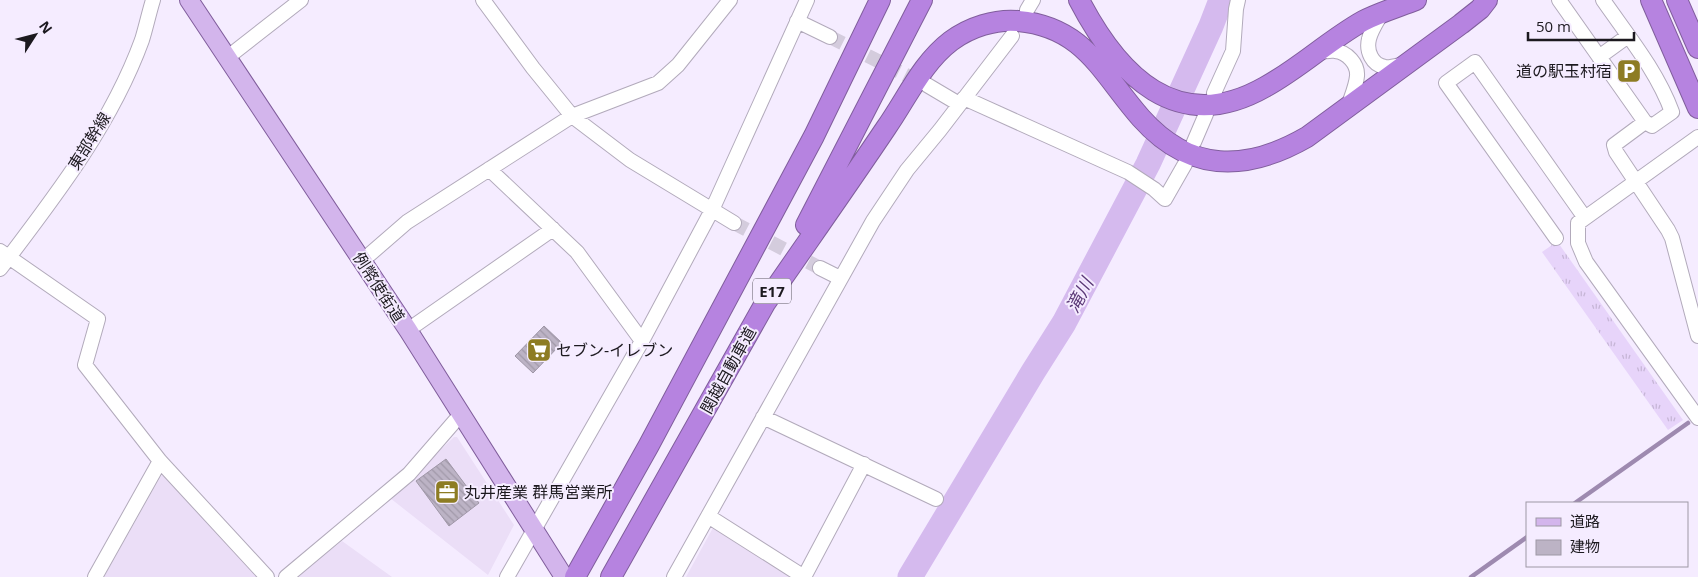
<svg xmlns="http://www.w3.org/2000/svg" width="1698" height="577" font-family="'Open Sans','Noto Sans JP',sans-serif">
<defs>
<pattern id="grass-tufts" width="24" height="20" patternUnits="userSpaceOnUse" patternTransform="scale(1.25)"><rect width="24" height="20" fill="#e7d4fa"/><path d="M3 7l-1-3M5 7V3M7 7l1-3M15 17l-1-3M17 17v-4M19 17l1-3" fill="none" stroke="#c6b5d6"/></pattern>
<pattern id="building-back-hatch" width="6" height="6" patternUnits="userSpaceOnUse" patternTransform="scale(1.25)"><rect width="6" height="6" fill="#bcb3c5"/><path d="M-1 5l2 2M0 0l6 6M5-1l2 2" fill="none" stroke="#a199a9"/></pattern>
</defs>
<rect width="100%" height="100%" fill="#f5ecff"/>
<!-- built -->
<path fill="#ebdef7" d="M454,437H457L514,525L488,575L390,498Z
M167,474L257,577H104L161,476Z
M714,526L795,577H686Z
M342,541L392,577H296Z"/>
<!-- grass -->
<path fill="url(#grass-tufts)" d="M1555,243L1559,244L1683,420L1668,430L1542,252Z"/>
<g fill="none" stroke-linecap="round" stroke-linejoin="round">
<!-- stream -->
<path stroke="#9e8ab0" stroke-width="4.5" d="M1575,503L1688,423
M1471,577L1527,537"/>
<!-- river -->
<path stroke="#d5baee" stroke-width="25" d="M910,577L1033,372L1064,323L1148,164L1211,26L1221,0"/>
</g>
<!-- building -->
<path fill="url(#building-back-hatch)" stroke="#9e96a6" d="M544,326L562,343L533,373L515,356Z
M446,459L479,503L449,526L416,481Z"/>
<g fill="none" stroke-linecap="round" stroke-linejoin="round">
<!-- minor-tunnel -->
<path stroke="#d4ccdd" stroke-width="14" stroke-dasharray="14 7" stroke-linecap="butt" d="M830,37L924,84
M734,223L820,268"/>
<defs>
<path id="minor" d="M483,0L533,68L572,116L630,160L734,223
M1559,0L1645,122L1652,126L1672,112C1657,71 1628,36 1603,0
M1027,10L1033,0
M1383,11C1378,20 1371,30 1369,39C1366,51 1372,65 1385,67C1390,68 1399,65 1405,64
M797,21L830,37
M1319,52C1324,52 1330,50 1335,51C1347,52 1358,64 1357,76C1356,87 1351,97 1348,107
M228,57L301,0
M1599,57L1628,36
M927,85L959,104
M1214,93L1233,51L1236,9L1238,0
M964,98L1128,172L1154,189L1165,199L1185,164
M1645,122L1614,145L1616,152L1668,230L1672,238L1698,336
M1698,137L1578,223V243L1586,262L1698,418
M1194,142L1206,114
M489,169L577,252L642,341
M1556,238L1446,83L1475,62L1585,218
M0,251L98,319L85,365L160,461L267,577
M362,261L407,222L572,116L658,83L678,65L730,0
M820,268L840,278
M0,269C54,198 111,125 142,40C146,27 149,13 153,0
M408,330L553,229
M763,417L936,499
M708,516L804,577
M95,577L160,461
M286,577L409,474L461,414
M507,577L642,341L712,210L807,0
M674,577L873,221L907,170L940,130L1012,36
M804,577L864,464"/>
<path id="major" d="M189,0L408,330L564,577"/>
<path id="highway" d="M1079,0C1118,75 1177,137 1265,87C1300,68 1329,40 1363,21C1381,12 1398,7 1416,0
M1651,0L1698,108
M1677,0L1698,48
M806,225L922,0
M766,302C806,244 847,186 886,128C907,98 922,63 951,41C970,27 995,19 1018,21C1085,27 1102,74 1141,118C1190,173 1246,172 1307,137L1461,24L1480,9L1487,0
M575,577L649,445L814,136L880,0
M611,577L772,291"/>
</defs>
<!-- minor casing -->
<use href="#minor" stroke="#b2aabb" stroke-width="16"/>
<!-- major casing -->
<use href="#major" stroke="#805e9c" stroke-width="20"/>
<!-- highway casing -->
<use href="#highway" stroke="#805e9c" stroke-width="22"/>
<!-- minor -->
<use href="#minor" stroke="#fff" stroke-width="14"/>
<!-- major -->
<use href="#major" stroke="#d3b5ec" stroke-width="18"/>
<!-- highway -->
<use href="#highway" stroke="#b683e0" stroke-width="20"/>
</g>
<!-- icons -->
<defs>
<symbol id="parking-square" viewBox="-11 -11 22 22"><rect x="-9" y="-9" width="18" height="18" rx="4" fill="#8d7c23" stroke="#f5ecff"/><path d="M-3.5-5.5H1a3.5 3.5 0 0 1 0 7H-1V5.5H-3.5ZM-1-3.4V-.6H.8a1.4 1.4 0 0 0 0-2.8Z" fill="#fff"/></symbol>
<symbol id="supermarket-square" viewBox="-11 -11 22 22"><rect x="-9" y="-9" width="18" height="18" rx="4" fill="#8d7c23" stroke="#f5ecff"/><path d="M-6-5.5h2.5l.6 2H6L4.5 2H-2.5L-4.4-4H-6ZM-1.5 3.2a1.3 1.3 0 1 0 .1 0ZM3 3.2a1.3 1.3 0 1 0 .1 0Z" fill="#fff"/></symbol>
<symbol id="office-square" viewBox="-11 -11 22 22"><rect x="-9" y="-9" width="18" height="18" rx="4" fill="#8d7c23" stroke="#f5ecff"/><path d="M-6-3h4V-5.5h4V-3h4V5H-6ZM-1-4.5V-3h2v-1.5ZM-6 0V1H6V0Z" fill="#fff"/></symbol>
</defs>
<g fill-rule="evenodd">
<use href="#parking-square" x="1615" y="57" width="28" height="28"/>
<use href="#supermarket-square" x="525" y="336" width="28" height="28"/>
<use href="#office-square" x="433" y="478" width="28" height="28"/>
</g>
<g text-anchor="middle" dominant-baseline="central" stroke-width="4" stroke-linejoin="round" paint-order="stroke">
<!-- shield labels -->
<rect fill="#f5ecff" stroke="#5d5862" stroke-width="1" x="753" y="278.5" width="38" height="25" rx="4"/>
<g font-size="15" font-weight="bold" fill="#1c191f">
<text x="772" y="291">E17</text>
</g>
<!-- poi labels -->
<g font-size="16" fill="#1c191f" stroke="#f5ecff" text-anchor="start">
<text x="1612" y="71" text-anchor="end">道の駅玉村宿</text>
<text x="556" y="350">セブン-イレブン</text>
<text x="464" y="492">丸井産業 群馬営業所</text>
</g>
<!-- street labels -->
<g font-size="16" fill="#1c191f" stroke="#f5ecff">
<text transform="translate(89 141) rotate(-58)">東部幹線</text>
<text transform="translate(379 287) rotate(57)">例幣使街道</text>
<text transform="translate(728 370) rotate(-61)">関越自動車道</text>
</g>
<!-- water labels -->
<g font-size="18" font-style="italic" fill="#5b3977" stroke="#f5ecff">
<text transform="translate(1079 295) rotate(-62)">滝川</text>
</g>
</g>
<!-- legend -->
<rect x="1526" y="502" width="162" height="65" fill="#f5ecff" stroke="#9e98a5"/>
<rect x="1536" y="518" width="25" height="8" fill="#d3b5ec" stroke="#9e98a5"/>
<text x="1570" y="527" font-size="15" fill="#1c191f">道路</text>
<rect x="1536" y="540" width="25" height="15" fill="#bcb3c5" stroke="#9e98a5"/>
<text x="1570" y="552" font-size="15" fill="#1c191f">建物</text>
<!-- north arrow -->
<g transform="translate(35 35) rotate(54)" stroke="#f5ecff" stroke-width="4" paint-order="stroke">
<path d="M0-4L9 19L0 12L-9 19Z" fill="#1c191f"/>
<text y="-8" font-size="14" font-weight="bold" text-anchor="middle" fill="#1c191f">N</text>
</g>
<!-- scale -->
<path d="M1528 32v8h106v-8" fill="none" stroke="#1c191f" stroke-width="2.5"/>
<text x="1536" y="32" font-size="15" fill="#1c191f" stroke="#f5ecff" stroke-width="4" paint-order="stroke">50 m</text>
</svg>
